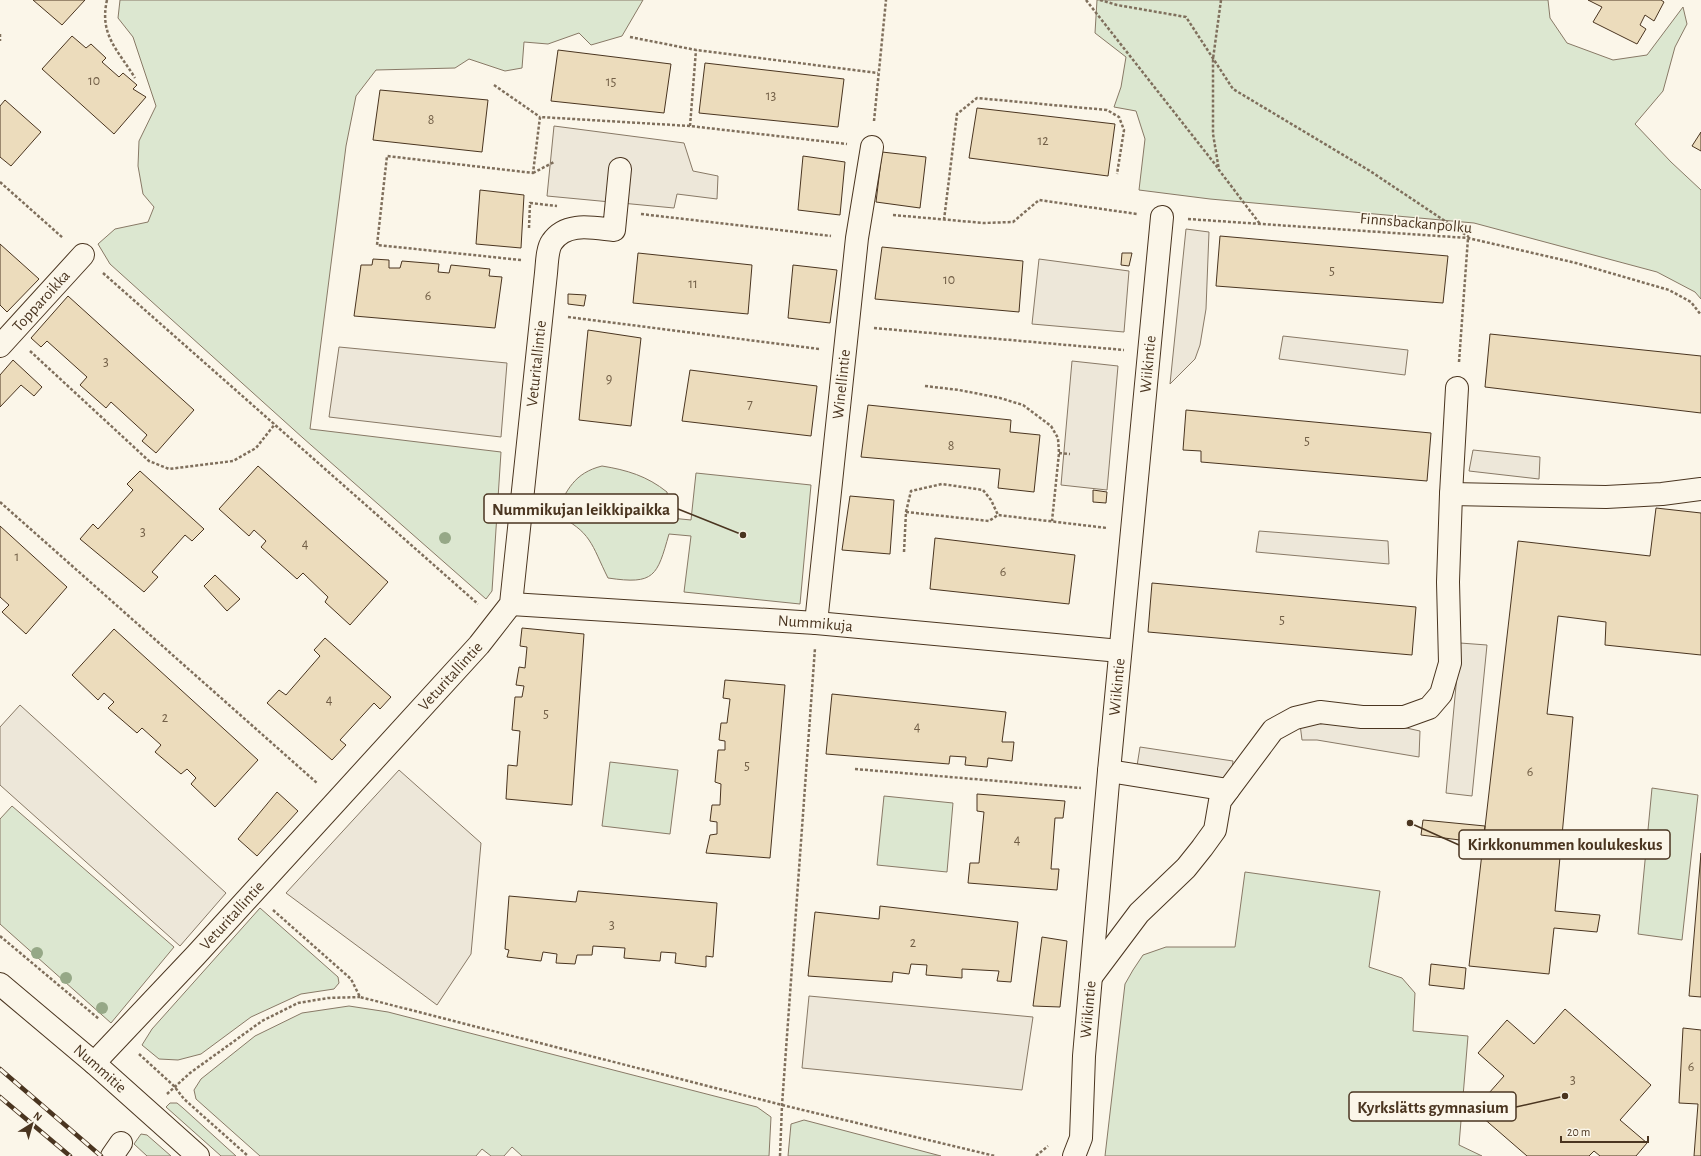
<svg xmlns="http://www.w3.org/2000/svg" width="1701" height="1156" font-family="'Alegreya Sans',sans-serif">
<rect width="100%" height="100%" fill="#fbf6e9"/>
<!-- green -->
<path fill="#dce7d0" stroke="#887966" d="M120,0H643L622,36L591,45L579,33L548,44L524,42L522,68L505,71L469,59L455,68L376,70L356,96L346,146L310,429L501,452L492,591L486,599L303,438L110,264L98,244L115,229L148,222L154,207L143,194L138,166L139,141L156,106L133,37L118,18Z
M1097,0H1548L1550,18L1567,43L1613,60L1647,55L1683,7L1687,24L1675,47L1663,91L1635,124L1671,162L1701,190V299L1695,292L1657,272L1474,223L1210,199L1139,190L1145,139L1136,111L1114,107L1121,87L1126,57L1095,33Z
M602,466C627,470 647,476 667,492L671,518L691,520L696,473L811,485L800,604L684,592L691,536L669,534C657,576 655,585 608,578C591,544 592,532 555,514C567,490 574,473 602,466Z
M610,762L678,770L670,834L602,826Z
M1652,788L1698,795L1682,940L1638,934Z
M884,796L953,803L947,872L877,865Z
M12,806L174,947L111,1023L0,924V819Z
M1245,872L1380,891L1369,967L1402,978L1415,993L1413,1031L1468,1036L1459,1145L1482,1156H1105L1125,984L1133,970L1143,955L1166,947H1235Z
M260,908L338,977L339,983L334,989L301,994L251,1017L201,1054L178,1060L159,1059L142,1045L152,1029Z
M349,1006L388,1012L757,1107L771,1117L769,1156H522L512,1147L504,1156H491L482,1149L476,1156H260L196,1099L194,1090L201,1079L255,1036L302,1013Z
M170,1103H177L183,1108L236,1156H221L166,1107Z
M804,1120L941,1156H788L791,1124Z
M141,1134L147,1135L171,1156H147L134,1144Z"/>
<!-- parking -->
<path fill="#ede7d9" stroke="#887966" d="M554,126L684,143L693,171L718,176L717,199L677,194L674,208L547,196Z
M1186,229L1209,232L1206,309L1200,345L1195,359L1170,384Z
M1039,259L1129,271L1124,332L1032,324Z
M1283,336L1408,350L1405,375L1279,359Z
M339,347L507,363L501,437L329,417Z
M1072,361L1118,366L1107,490L1061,485Z
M1473,450L1540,457L1539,479L1469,471Z
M1259,531L1388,541L1389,564L1256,552Z
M1460,643L1487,645L1472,796L1446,793Z
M20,705L226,893L180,946L0,785V727Z
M1313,722L1402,727L1420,731L1419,757L1317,740H1302L1300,724Z
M1140,747L1233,761L1231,780L1137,766Z
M399,770L481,843L471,954L437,1005L286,893Z
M809,996L1033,1017L1022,1090L802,1068Z"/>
<!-- building -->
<path fill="#ecdcbc" stroke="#4a3520" d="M33,0H85L62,25Z
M1588,0H1661L1664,2L1654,21L1645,15L1640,25L1646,29L1637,44L1593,22L1602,7Z
M72,36L86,48L91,44L106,58L102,62L119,77L123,73L137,85L133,89L146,97L114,134L42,69Z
M558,50L671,64L664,113L551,101Z
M705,63L844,79L838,127L699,113Z
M380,90L488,100L482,152L373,140Z
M5,100L41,132L11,166L0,157V106Z
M977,108L1115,124L1108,176L969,158Z
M1701,132V151L1692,146Z
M882,152L926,157L920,208L876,202Z
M803,156L845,162L840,215L798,210Z
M480,190L524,195L521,248L476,244Z
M1220,236L1448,256L1443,303L1216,286Z
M0,244L39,279L7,312L0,305Z
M882,247L1023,261L1019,312L875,299Z
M638,253L752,265L748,314L633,303Z
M1122,253H1132L1129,266L1121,265Z
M373,259L389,260V268H400L402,261L439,264L438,272L449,273L451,265L490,269L489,276L502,277L495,328L354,316L361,265H372Z
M793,265L837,270L830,323L788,318Z
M568,294L586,295L584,306L568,304Z
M68,296L194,410L156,453L142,441L147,435L111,402L106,408L80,385L87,377L47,341L41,347L31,338Z
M588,330L641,338L631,426L579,420Z
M1490,334L1701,356V413L1485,387Z
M13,360L42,387L34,396L21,385L0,407V375Z
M690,370L817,386L811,436L682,421Z
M868,405L1011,420L1010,432L1040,435L1034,492L998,488L1000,469L861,457Z
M1186,410L1431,433L1427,481L1201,462V451L1183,450Z
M258,466L388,582L350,625L325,602L328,597L303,573L297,579L261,547L266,541L254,530L249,536L219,509Z
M140,471L204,529L192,541L185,535L152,572L158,577L144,592L80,539L93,524L98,529L133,490L127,484Z
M1093,490L1107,492L1106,503L1093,502Z
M850,496L894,500L890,554L842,550Z
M1656,508L1701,513V655L1605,645L1606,622L1558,616L1547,714L1573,717L1555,911L1600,915L1597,932L1554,928L1549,974L1469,966L1518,541L1650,556Z
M0,526L67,587L26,634L2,612L9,605L0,597Z
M935,538L1075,555L1069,604L930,589Z
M215,575L240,599L227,611L204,586Z
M1152,583L1416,607L1412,655L1148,632Z
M522,628L584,634L572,805L506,799L508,765L517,766L520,731L512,730L515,697H522L524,686L516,685L519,667L525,668L527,647L520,646Z
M114,629L258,760L215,807L191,784L196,778L187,769L181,774L155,752L161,745L142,728L137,733L108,708L114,702L104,693L98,700L72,675Z
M325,638L391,697L380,709L374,703L340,740L346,745L332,760L267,703L279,690L286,695L320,656L314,650Z
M725,680L785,685L770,858L706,853L710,835L717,834V822L710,821L712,805H720L721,784L715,782L718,750H725V741L719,740L721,723H727L730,699L723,698Z
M832,694L1006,712L1002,742H1014L1012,761L988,758L987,767L965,765L966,757L950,756L949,764L826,754Z
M277,792L298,811L257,856L238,839Z
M977,794L1065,801L1063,818H1055L1051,869H1059L1057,890L968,883L970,863H979L984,812L977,811Z
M1423,820L1485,826L1483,843L1421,835Z
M1701,853V997L1689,996Z
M578,891L717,903L713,957L706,956V967L675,963L676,953L661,952L660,961L624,958L625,948L593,946L592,955H577L575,964L556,963L557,954L543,952L541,961L507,957L509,950L505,949L509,896L576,902Z
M880,906L1018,922L1011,982L997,981L999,971L962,969V978L926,975L927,965L911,964L909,974L893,972L892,982L808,976L815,912L879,919Z
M1042,937L1067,941L1060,1007L1033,1006Z
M1431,964L1466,968L1464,989L1429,985Z
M1565,1009L1651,1085L1620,1120L1647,1143L1636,1156H1600L1594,1151L1589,1156H1527L1474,1110L1504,1076L1478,1053L1507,1020L1534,1044Z
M1683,1028L1701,1030V1156H1694L1698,1104L1679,1103Z"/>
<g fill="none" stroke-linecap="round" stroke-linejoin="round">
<defs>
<g id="minor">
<path id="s1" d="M0,346L83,255"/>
<path d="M1451,494L1457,388"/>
<path id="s2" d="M511,604L816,623L1120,651"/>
<path id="s3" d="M816,623L857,238L872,147"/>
<path d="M1109,771L1228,790"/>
<path d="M1091,977L1139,913L1186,868L1202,848L1215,830L1220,801L1273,730L1295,718L1320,712L1362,717H1404L1429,708L1441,694L1450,663L1448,582L1451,494L1606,497L1662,494L1701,489"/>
<path id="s4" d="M0,984L94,1063L198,1156"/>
<path id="s5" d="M94,1063L196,955L479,645L511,604L546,273C547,264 547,249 552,242C566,221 594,228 614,230L620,169"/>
<path d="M112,1156L121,1143"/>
<path id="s6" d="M1074,1156L1081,1138L1084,1056L1109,771L1162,217"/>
</g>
</defs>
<!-- minor casing -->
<use href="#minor" stroke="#4a3520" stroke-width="24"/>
<!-- path -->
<path stroke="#7f6f5c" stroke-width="2.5" stroke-dasharray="3 2" stroke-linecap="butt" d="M107,0C99,35 118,50 135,78
M1086,0L1218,168
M1100,0L1117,5L1186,17L1233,89L1370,171L1469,237
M1221,0L1213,59V134L1219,170L1260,224
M0,34V41
M630,37L696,50L878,73
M494,85L540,117
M874,121L886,0
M690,126L696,50
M533,173L554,162
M0,182L63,238
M641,214L831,236
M893,215L984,223L1013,222L1039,200L1137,214
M1188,219L1468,238L1576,263L1669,290L1691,302L1701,315
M944,220L957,114L977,98L1107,110L1119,117L1124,130L1117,174
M529,228L530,203L557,206
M521,260L377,245L387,156L533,173L540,117L690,126L847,144
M103,273L478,604
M568,317L819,349
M874,328L1124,350
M30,351L149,461L169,469L233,461L256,448L275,424
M1459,362L1468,238
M925,386L959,390L1000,398L1023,405L1051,426L1058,438L1059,453L1052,521
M1059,453L1070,454
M0,502L317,783
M906,512L989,521L998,515L1107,528
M904,552L906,512L911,491L942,484L983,490L991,500L998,515
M855,769L1081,788
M273,910L351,979L360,997L782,1105L995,1156
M0,936L99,1019
M139,1054L174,1086L184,1099L248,1156
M167,1094L190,1073L262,1021L298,1003L328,998L360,997
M780,1156L782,1105L815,648
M1036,1156L1048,1146"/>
<!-- minor -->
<use href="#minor" stroke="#fbf6e9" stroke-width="22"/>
<defs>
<path id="rail" d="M0,1069L101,1156
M0,1097L70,1156"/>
</defs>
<!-- rail casing -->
<use href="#rail" stroke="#4a3520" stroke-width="4.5"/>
<!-- rail -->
<use href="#rail" stroke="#fbf6e9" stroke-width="3" stroke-dasharray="9" stroke-linecap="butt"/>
</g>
<!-- trees -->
<g fill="#96a887">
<circle cx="445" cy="538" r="6"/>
<circle cx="37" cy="953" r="6"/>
<circle cx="66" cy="978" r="6"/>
<circle cx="102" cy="1008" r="6"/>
</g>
<g text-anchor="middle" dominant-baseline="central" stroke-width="3" stroke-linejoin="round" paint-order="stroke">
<!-- number labels -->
<g font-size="14" fill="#725f47">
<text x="94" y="81">10</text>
<text x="611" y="82">15</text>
<text x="771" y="96">13</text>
<text x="431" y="120">8</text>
<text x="1043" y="141">12</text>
<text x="1332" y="271">5</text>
<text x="949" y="280">10</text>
<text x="693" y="284">11</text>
<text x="428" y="296">6</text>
<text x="106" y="362">3</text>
<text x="609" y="379">9</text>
<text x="750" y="404">7</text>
<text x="1307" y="441">5</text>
<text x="951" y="446">8</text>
<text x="143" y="532">3</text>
<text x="305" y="544">4</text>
<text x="17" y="557">1</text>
<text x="1003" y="572">6</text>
<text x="1282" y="620">5</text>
<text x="329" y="700">4</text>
<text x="546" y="714">5</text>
<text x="165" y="718">2</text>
<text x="917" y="727">4</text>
<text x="747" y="766">5</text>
<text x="1530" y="772">6</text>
<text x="1017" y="840">4</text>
<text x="612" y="925">3</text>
<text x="913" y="943">2</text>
<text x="1691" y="1067">6</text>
<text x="1573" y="1080">3</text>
</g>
<!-- street labels -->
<g font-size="16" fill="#4a3520" stroke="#fbf6e9">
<text transform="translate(1416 223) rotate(5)">Finnsbackanpolku</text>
<text stroke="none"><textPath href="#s1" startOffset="61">Topparoikka</textPath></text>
<text stroke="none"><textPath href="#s5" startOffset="862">Veturitallintie</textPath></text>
<text stroke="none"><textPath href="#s6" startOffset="796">Wiikintie</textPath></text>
<text stroke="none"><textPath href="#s3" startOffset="240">Winellintie</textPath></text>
<text stroke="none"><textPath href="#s2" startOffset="305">Nummikuja</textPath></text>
<text stroke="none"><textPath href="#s5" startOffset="526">Veturitallintie</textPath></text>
<text stroke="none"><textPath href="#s6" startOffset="472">Wiikintie</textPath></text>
<text stroke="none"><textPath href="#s5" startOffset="202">Veturitallintie</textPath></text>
<text stroke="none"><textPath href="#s6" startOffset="148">Wiikintie</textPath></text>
<text stroke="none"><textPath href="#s4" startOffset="131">Nummitie</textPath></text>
</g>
</g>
<!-- callouts -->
<path fill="none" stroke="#4a3520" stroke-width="1.5" d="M743 535L678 509M1410 823L1459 845M1565 1096L1516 1107"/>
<g fill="#4a3520" stroke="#fbf6e9" stroke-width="1.5">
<circle cx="743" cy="535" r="4"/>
<circle cx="1410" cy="823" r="4"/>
<circle cx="1565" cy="1096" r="4"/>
</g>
<g fill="#fbf6e9" stroke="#4a3520" stroke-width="1.5">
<rect x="484" y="494" width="194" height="29" rx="4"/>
<rect x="1459" y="830" width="211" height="29" rx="4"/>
<rect x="1349" y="1092" width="167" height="29" rx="4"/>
</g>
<g font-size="17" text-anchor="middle" font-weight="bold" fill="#4a3520">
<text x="581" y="515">Nummikujan leikkipaikka</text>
<text x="1565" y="850">Kirkkonummen koulukeskus</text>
<text x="1433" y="1113">Kyrkslätts gymnasium</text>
</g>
<!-- north arrow -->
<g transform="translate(32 1124) rotate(37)" stroke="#fbf6e9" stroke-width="3" paint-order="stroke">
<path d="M0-3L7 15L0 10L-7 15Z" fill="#4a3520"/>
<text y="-6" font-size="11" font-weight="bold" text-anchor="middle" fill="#4a3520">N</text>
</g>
<!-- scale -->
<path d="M1561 1136v6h87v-6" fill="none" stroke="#4a3520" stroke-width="2"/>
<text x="1567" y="1136" font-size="12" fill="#4a3520" stroke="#fbf6e9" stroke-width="3" paint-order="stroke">20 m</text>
</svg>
